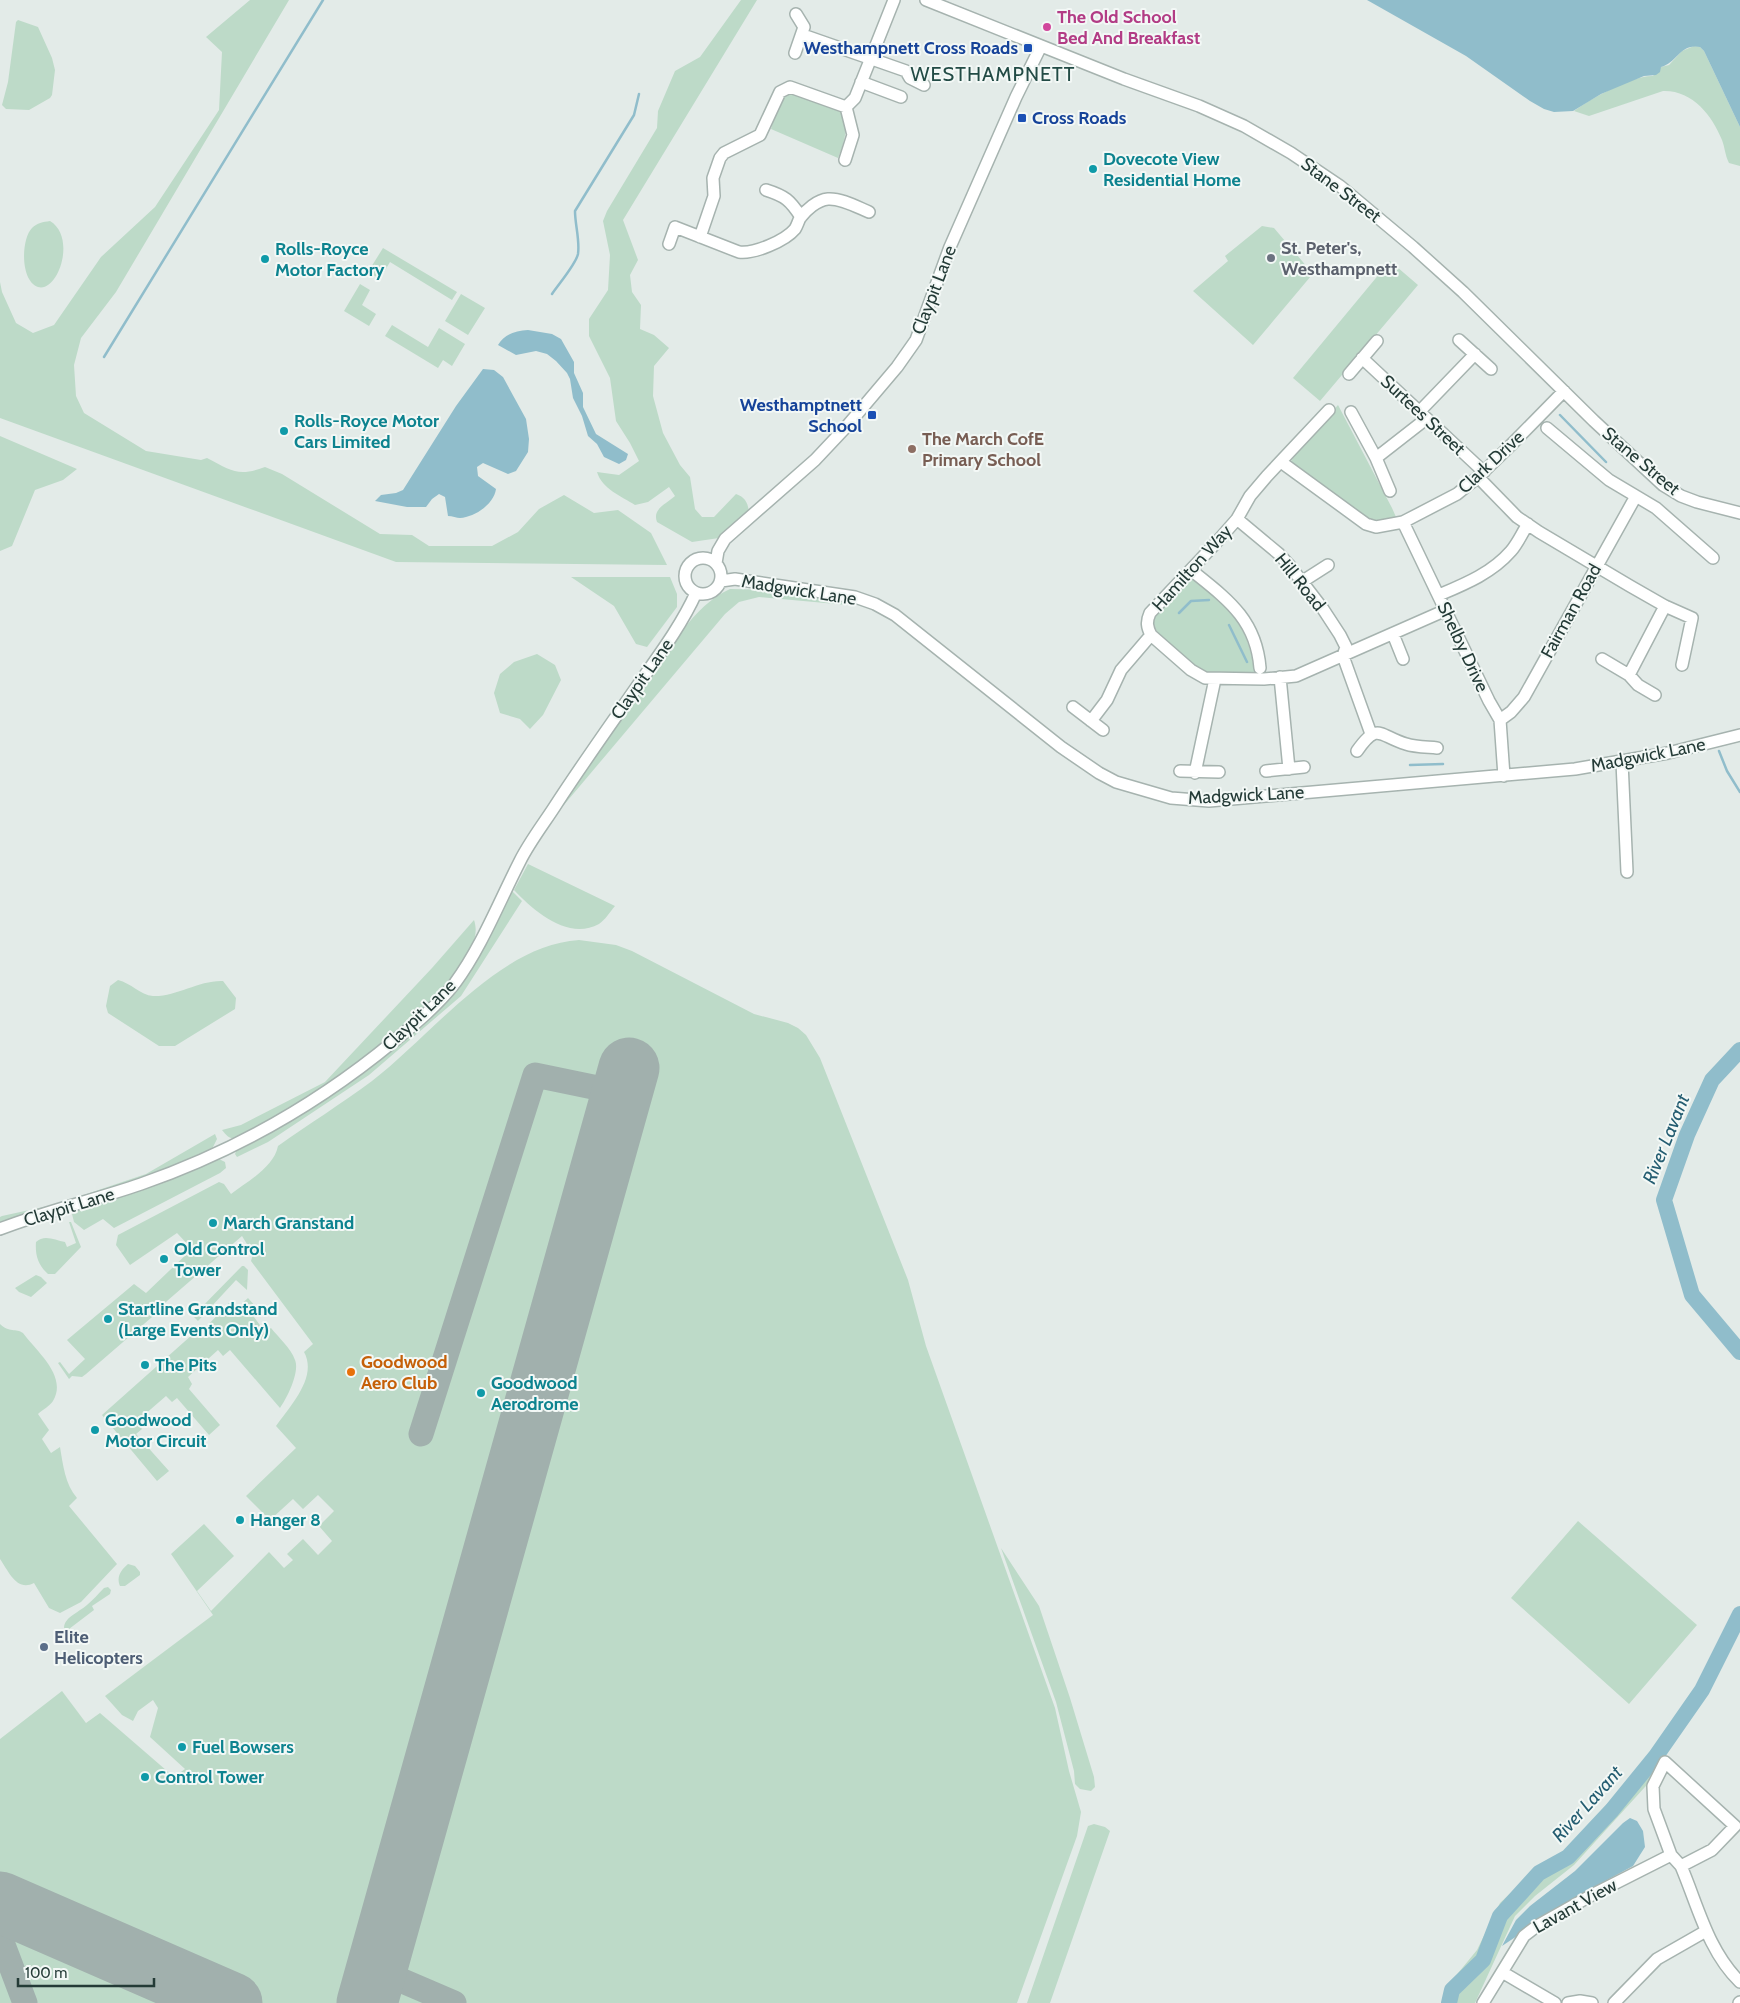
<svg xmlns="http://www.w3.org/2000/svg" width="1740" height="2003" font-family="Cabin,sans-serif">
<rect width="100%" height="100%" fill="#e3ebe8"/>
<!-- green -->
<path fill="#bddac8" d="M250,0H289L116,292L81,338L74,365L76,396L84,413L146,451L201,460L207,458C232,471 238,477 265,467L282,474L380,534L412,535L429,546H492L518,532L539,509L564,495L594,513L618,510L651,533L667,565L396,562L0,418V282L2,292L16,323L33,333L54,325L101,257L155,207L219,110L222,52L206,37Z
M741,0H757L623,220L638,260L630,275L632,292L641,305L640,329L654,335L669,348L654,366L653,396L663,433L680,465L690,477L695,509L702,517H714L736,494C745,497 748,503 749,512L719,538L692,542L657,522C652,509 666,504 675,496L669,487L648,502L635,505C621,496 602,489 597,472L619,475L639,461L630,443L616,421L610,378L589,336V319L608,290L610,255L603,221L607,211L657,128L658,111L675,71L700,57Z
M18,20L38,27L52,58L55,70L52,95L50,98L29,110L6,109L2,105L8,82L16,22Z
M1694,46L1700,47L1704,51L1740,127V166L1729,163C1725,155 1725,148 1722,140C1712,115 1692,90 1663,91L1589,116L1574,111C1590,99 1633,75 1653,76L1661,67L1669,65L1682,51Z
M789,92L840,108C851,121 844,144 838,158L771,129L779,100Z
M50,221C77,237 58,293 38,287C20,281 21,239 32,228C37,223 43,222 50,221Z
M1262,226L1274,228L1308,268L1311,276L1253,345L1193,291L1228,261L1225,256Z
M383,248L457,292L452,300L390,262L380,279L368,272Z
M1390,261L1418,285L1320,401L1293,378Z
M360,284L370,290L362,305L376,314L369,326L344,311Z
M461,294L485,308L468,335L445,321Z
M392,325L428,347L439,328L465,344L452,366L443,360L438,368L385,336Z
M1338,405L1392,508L1396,517V520L1373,522L1290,463L1300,447Z
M0,436L77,469L63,480L35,490L12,546L0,551Z
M571,577H670L677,594V607L647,647L636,644L614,606Z
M1192,577C1230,610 1246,620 1255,672C1242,673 1228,676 1216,675C1200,674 1150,636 1154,620C1157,607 1182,586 1192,577Z
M730,589L772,590L847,601V605L759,597L739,602L725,614L563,806L571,790C597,755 621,719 647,683C670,650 692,606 730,589Z
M537,654L555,665L561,680L543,715L530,729L520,719L500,713L494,693L500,674L514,662Z
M528,864L615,906C610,912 605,920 599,924C568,941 534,911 514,890Z
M511,890L522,901L461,996L369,1075L268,1142L237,1157L235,1154L237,1149L365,1070L386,1055L433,1012Z
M474,920C479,935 472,946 465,959C442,996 408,1024 374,1050C331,1084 285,1113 237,1139C229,1139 226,1135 222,1130L241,1125L325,1082L432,968Z
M579,940L616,945L632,951L754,1014L788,1023L798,1028L806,1035L820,1058L908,1280L926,1346L1055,1708L1069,1771L1081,1812L1077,1836L1017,2003H0V1739L62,1691L86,1723L100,1713L174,1777L185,1769L150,1737L158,1708L153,1700L138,1711L133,1721L122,1715L105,1696L213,1615L171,1554L204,1524L234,1556L197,1591L211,1611L269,1552L284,1568L293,1560L287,1554L303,1539L318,1555L332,1541L319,1526L334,1511L318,1495L303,1509L293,1499L270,1520L246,1496L296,1448L276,1426C290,1406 318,1377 304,1352L313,1344L251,1261L253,1254L242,1236L167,1301L159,1311L86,1374L82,1377L72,1376L69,1379L58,1363L60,1362L69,1374L85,1359L67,1340L134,1284L146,1293L192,1249L177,1233L130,1265L116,1245L118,1235L219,1182L224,1184L231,1194C247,1182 274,1167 278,1146C309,1124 341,1104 372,1081C432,1035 499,945 579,940Z
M118,980C131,983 140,995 153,996C176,997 199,980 223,981L236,998L235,1009L175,1046H159L108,1013L106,1006L110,986Z
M215,1134L217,1139L212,1149L208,1152L152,1176L0,1224V1217L2,1216L57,1204L146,1174Z
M219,1159L225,1162L226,1168L220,1173L114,1228L103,1219L84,1230L74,1222L72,1214L74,1210L100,1203Z
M69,1222H71L81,1247L55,1274H48C38,1265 35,1255 36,1242C44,1234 55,1240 65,1242L67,1247L76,1243Z
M242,1266H244L248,1270L247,1290L236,1280L198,1321L193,1316Z
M36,1275L41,1277L47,1283L31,1297L19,1292L15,1288Z
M248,1298L257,1308L251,1313L265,1332L271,1328C278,1337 291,1348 295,1360C300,1372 287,1398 280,1408L230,1350L223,1356L218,1350L188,1377L192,1384L189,1389L220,1425L209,1435L177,1398L172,1402L166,1396L136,1422L142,1429L136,1434L169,1471L157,1481L102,1415L202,1326L205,1328L229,1303L236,1309Z
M0,1324C9,1333 16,1328 23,1333C36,1351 68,1376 53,1401C50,1406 42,1410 38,1414L49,1430L42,1439L51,1453L60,1447C63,1465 65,1484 77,1498L69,1506L117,1564L81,1602L60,1613L49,1608L34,1583C17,1592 9,1572 0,1559Z
M1578,1521L1697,1625L1629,1704L1511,1598Z
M1001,1548L1039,1606L1070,1698L1094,1777L1095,1787L1091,1791L1080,1789L1075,1784L1074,1771L1056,1702Z
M128,1564L135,1566L140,1572V1575L125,1586H120C116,1577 121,1570 128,1564Z
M108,1587L111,1590L110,1594L92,1606L94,1610L69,1629L74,1637L69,1641C55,1620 74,1616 87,1605C93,1600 98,1594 104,1588Z
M1651,1754L1665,1762V1765L1574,1865L1535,1896L1515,1916L1475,2003H1443L1445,1989L1477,1950L1500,1903L1533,1872L1557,1858L1585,1830Z
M1094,1824L1105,1827L1110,1831L1050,2003H1027L1088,1826Z"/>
<!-- water -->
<path fill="#90bdcb" d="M1367,0H1740V127L1704,51L1700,47C1680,43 1677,63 1661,67L1660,72L1656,75L1644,76L1601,94L1573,111L1554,112L1544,109L1530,101L1466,56Z
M528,330L552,334L561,339L574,362V373L583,393V407L596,434L628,454L626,460L619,464L604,457L597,444L588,436L582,416L573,398L570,379L567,373L556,361L547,354L536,351L516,355L498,345C504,334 515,331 528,330Z
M483,369L494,370L503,377L526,419L529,439L528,452L516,471L508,474L483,463L477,467L478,476L496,489C494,504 475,517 460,518C457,518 452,516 448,516L445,497L439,494L432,499L426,507H407L375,501L381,495L396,493L403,490L456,406Z
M1630,1818L1637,1821L1643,1831L1645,1847L1633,1866L1572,1899L1502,1946L1516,1920L1530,1906L1575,1871L1623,1823Z"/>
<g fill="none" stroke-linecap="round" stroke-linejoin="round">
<!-- stream -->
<path stroke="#90bdcb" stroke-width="2.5" d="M552,294C558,285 576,264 578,254C580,240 575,225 575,211L634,115L639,94
M104,357L323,0
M1560,415L1606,462
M1179,613L1191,601L1209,600
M1229,625L1247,662
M1719,751L1727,771L1740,792
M1410,765L1443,764"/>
<!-- river -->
<path stroke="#90bdcb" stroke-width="16" d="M1740,1050L1712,1080L1687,1135L1664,1200L1692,1295L1740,1352
M1449,2003L1452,1990L1483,1960L1500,1916L1539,1873L1568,1857L1612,1810L1656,1756L1702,1690L1740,1614"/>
<!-- taxiway -->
<path stroke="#a1b0ad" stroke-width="25" d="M421,1434L535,1075L622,1093
M0,1937L25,2003
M377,1970L454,2003"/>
<!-- runway -->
<path stroke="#a1b0ad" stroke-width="61" d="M0,1902L232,2003
M367,2003L629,1068"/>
<defs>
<path id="minor" d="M926,0L1124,79L1199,106L1244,126L1291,153L1340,186L1413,247L1463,292L1594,421L1663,485L1681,496L1697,502L1740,513
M803,35L906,71L910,78L924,85
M795,53L804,27L796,14
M861,82L901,97
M846,107L855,98L894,0
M845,160L853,135L846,107
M766,190C785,196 790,200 801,217
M700,237L714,196L713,178L720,158L724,153L760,135L780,92L790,87L846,107
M669,244L675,227L739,252C754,254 785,241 795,229C797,226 798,222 800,218C806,210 817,200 828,199C841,198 857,207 869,212
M1459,340L1491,369
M1362,358L1484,472
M1349,374L1377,341
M1329,410L1267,476L1250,496L1237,519L1215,544L1150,613C1146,622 1147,627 1151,635L1191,670L1205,678L1264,679L1296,676L1446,610
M1351,412L1376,458L1390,491
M1419,412L1475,354
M1547,428L1609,480L1656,508L1713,558
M1376,458L1426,419
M1281,462L1366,524L1376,527L1403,522L1457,494L1478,477L1510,446L1564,391
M1478,477L1517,517L1539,532L1630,586L1665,606L1692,618L1682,665
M1237,519L1279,554L1290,566L1323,609L1340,635L1346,647L1343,656L1371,734
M1403,522L1489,701L1500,720L1504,776
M685 576a18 18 0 1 1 36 0a18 18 0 1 1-36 0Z
M716,563L718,551L725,539L815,460L847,426L897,367L916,340L950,247L1016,97L1041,46
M1191,570C1227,599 1256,619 1260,668
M721,581L735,579L855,597L875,604L895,615L1061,747L1099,773L1116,782L1171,798L1209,801L1575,769L1668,753L1740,735
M1303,581L1328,565
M1439,595C1465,584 1492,573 1511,551C1518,543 1522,533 1528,524
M1393,634L1403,659
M1602,659L1629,675L1638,685L1655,695
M1629,675L1665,606
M1280,677L1289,769
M1073,707L1103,730
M1500,720L1511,712L1524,697L1636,496
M1091,721L1107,700L1121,670L1151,635
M1357,751C1378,721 1379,736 1406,744C1415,747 1427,747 1437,748
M1622,762L1627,872
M1180,771L1219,772
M1266,771L1304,767
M1195,773L1215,679
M0,1229C46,1211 95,1200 141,1184C233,1152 319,1103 394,1041C415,1024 438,1005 455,983C482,946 499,902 520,861C530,841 545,822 557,803C583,763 611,724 638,685C659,655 681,626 696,593
M1681,1866L1671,1855L1654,1809L1653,1786L1665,1762L1735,1826L1712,1850L1681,1866C1698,1906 1708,1951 1740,1982
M1502,1972L1555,2003
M1483,2003L1524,1936L1537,1926L1592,1895L1671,1855
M1568,2003L1580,2001L1592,2003
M1614,2003L1657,1959L1706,1931
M1739,2003L1740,2002"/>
</defs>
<!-- minor casing -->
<use href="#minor" stroke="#a6b3af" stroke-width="14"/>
<!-- minor -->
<use href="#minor" stroke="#fff" stroke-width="11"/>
</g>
<!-- markers -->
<circle fill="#d1479c" stroke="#f3f8f6" stroke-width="2" cx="1047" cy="27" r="5"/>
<g fill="#1a4fb4" stroke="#f3f8f6" stroke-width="2">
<rect x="1023" y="43" width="10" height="10" rx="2.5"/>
<rect x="1017" y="113" width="10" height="10" rx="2.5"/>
<rect x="867" y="410" width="10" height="10" rx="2.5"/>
</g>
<g fill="#0f9aa8" stroke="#f3f8f6" stroke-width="2">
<circle cx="1093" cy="169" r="5"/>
<circle cx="265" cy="259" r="5"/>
<circle cx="284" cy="431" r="5"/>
<circle cx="213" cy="1223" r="5"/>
<circle cx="164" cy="1259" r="5"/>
<circle cx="108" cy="1319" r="5"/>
<circle cx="145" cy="1365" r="5"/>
<circle cx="481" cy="1393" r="5"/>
<circle cx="95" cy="1430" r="5"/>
<circle cx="240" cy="1520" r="5"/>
<circle cx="182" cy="1747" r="5"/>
<circle cx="145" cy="1777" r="5"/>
</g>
<circle fill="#6b7280" stroke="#f3f8f6" stroke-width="2" cx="1271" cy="258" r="5"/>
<circle fill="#8d6e63" stroke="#f3f8f6" stroke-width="2" cx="912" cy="449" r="5"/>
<circle fill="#e8710a" stroke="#f3f8f6" stroke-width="2" cx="351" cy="1372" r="5"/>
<circle fill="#5c6f8a" stroke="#f3f8f6" stroke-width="2" cx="44" cy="1647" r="5"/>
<g text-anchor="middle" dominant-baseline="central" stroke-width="4" stroke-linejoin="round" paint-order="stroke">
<!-- hotel labels -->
<g font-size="18" font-weight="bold" fill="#b23c85" stroke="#f3f8f6" text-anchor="start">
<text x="1057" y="17">The Old School<tspan x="1057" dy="21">Bed And Breakfast</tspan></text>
</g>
<!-- transit labels -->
<g font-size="18" font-weight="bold" fill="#164399" stroke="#f3f8f6" text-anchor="end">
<text x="1018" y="48">Westhampnett Cross Roads</text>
<text x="1032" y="118" text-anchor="start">Cross Roads</text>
<text x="862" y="405">Westhamptnett<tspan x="862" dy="21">School</tspan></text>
</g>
<!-- culture labels -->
<g font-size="18" font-weight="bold" fill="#0d838f" stroke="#f3f8f6" text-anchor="start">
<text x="1103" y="159">Dovecote View<tspan x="1103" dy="21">Residential Home</tspan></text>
<text x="275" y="249">Rolls-Royce<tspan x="275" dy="21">Motor Factory</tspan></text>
<text x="294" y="421">Rolls-Royce Motor<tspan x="294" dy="21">Cars Limited</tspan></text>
<text x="223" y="1223">March Granstand</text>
<text x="174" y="1249">Old Control<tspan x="174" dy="21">Tower</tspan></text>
<text x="118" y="1309">Startline Grandstand<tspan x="118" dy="21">(Large Events Only)</tspan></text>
<text x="155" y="1365">The Pits</text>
<text x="491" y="1383">Goodwood<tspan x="491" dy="21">Aerodrome</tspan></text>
<text x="105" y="1420">Goodwood<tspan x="105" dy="21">Motor Circuit</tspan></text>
<text x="250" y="1520">Hanger 8</text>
<text x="192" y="1747">Fuel Bowsers</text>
<text x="155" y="1777">Control Tower</text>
</g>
<!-- street labels -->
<g font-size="18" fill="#243b37" stroke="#f3f8f6">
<text transform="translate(1341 190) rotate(37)">Stane Street</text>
<text transform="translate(934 290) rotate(-69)">Claypit Lane</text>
<text transform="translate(1423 415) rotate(43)">Surtees Street</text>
<text transform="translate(1641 461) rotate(40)">Stane Street</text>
<text transform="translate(1491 462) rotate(-43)">Clark Drive</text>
<text transform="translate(1192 568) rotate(-48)">Hamilton Way</text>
<text transform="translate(1300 582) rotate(51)">Hill Road</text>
<text transform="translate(799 590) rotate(9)">Madgwick Lane</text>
<text transform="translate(1571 611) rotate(-61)">Fairman Road</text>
<text transform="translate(1463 647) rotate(65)">Shelby Drive</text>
<text transform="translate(642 679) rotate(-55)">Claypit Lane</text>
<text transform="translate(1648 755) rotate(-11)">Madgwick Lane</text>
<text transform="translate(1246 795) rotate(-3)">Madgwick Lane</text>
<text transform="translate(419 1015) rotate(-44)">Claypit Lane</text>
<text transform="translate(69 1207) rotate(-17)">Claypit Lane</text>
<text transform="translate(1575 1906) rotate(-29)">Lavant View</text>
</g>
<!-- worship labels -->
<g font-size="18" font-weight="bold" fill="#5b616d" stroke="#f3f8f6" text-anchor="start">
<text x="1281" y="248">St. Peter's,<tspan x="1281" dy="21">Westhampnett</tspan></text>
</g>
<!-- education labels -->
<g font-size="18" font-weight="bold" fill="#785e54" stroke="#f3f8f6" text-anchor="start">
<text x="922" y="439">The March CofE<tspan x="922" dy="21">Primary School</tspan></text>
</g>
<!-- food labels -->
<g font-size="18" font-weight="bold" fill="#c56008" stroke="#f3f8f6" text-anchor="start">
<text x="361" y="1362">Goodwood<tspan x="361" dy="21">Aero Club</tspan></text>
</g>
<!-- service labels -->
<g font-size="18" font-weight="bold" fill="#4e5e75" stroke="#f3f8f6" text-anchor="start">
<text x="54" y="1637">Elite<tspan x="54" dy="21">Helicopters</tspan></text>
</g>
<!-- water labels -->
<g font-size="19" font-style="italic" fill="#245d71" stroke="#f3f8f6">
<text transform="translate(1666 1139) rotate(-68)">River Lavant</text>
<text transform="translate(1587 1804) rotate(-48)">River Lavant</text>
</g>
<!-- quarter labels -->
<g font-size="20" letter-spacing="1" fill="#224b45" stroke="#f3f8f6">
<text x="993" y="74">WESTHAMPNETT</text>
</g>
</g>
<!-- scale -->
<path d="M18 1978v8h136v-8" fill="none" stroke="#243b37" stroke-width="2.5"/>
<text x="25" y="1978" font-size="15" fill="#243b37" stroke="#f3f8f6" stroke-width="4" paint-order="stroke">100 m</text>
</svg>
